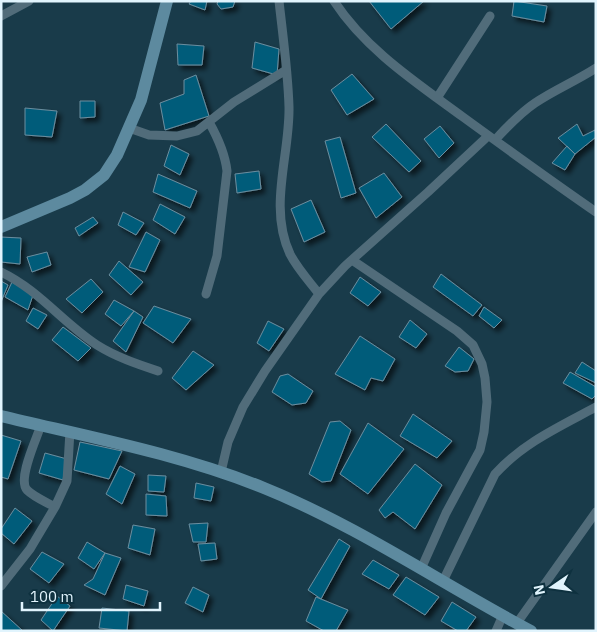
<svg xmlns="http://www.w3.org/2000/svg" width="597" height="632" font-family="'IBM Plex Sans',sans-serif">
<defs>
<filter id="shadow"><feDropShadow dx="4" dy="4" stdDeviation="2.5" flood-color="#0009"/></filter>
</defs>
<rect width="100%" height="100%" fill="#193b4a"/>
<!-- building -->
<path fill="#055c7a" stroke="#6b8e9f" filter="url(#shadow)" d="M191,1H207L205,10L189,4Z
M218,1H235L233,7L221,9L217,4Z
M369,1H424L391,29Z
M514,1L547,6L544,22L512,16Z
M255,42L279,49L277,75L252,68Z
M177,44L204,46L202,65H178Z
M352,74L374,99L347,115L331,90Z
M196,75L209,116L165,130L160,103L184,94V80Z
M80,101H95V117L80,118Z
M25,108L57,111L52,137L25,135Z
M386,124L421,161L409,172L372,137Z
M577,124L583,136L595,130L596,137L575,154L558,138Z
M440,126L454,143L439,158L424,139Z
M340,137L356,193L341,198L325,141Z
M171,145L189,154L180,175L164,166Z
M567,146L575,154L565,170L552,163Z
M259,171L261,189L237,193L235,174Z
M384,173L402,197L376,218L359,188Z
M158,174L197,191L190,208L153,192Z
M311,200L325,232L304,242L291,209Z
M160,204L185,217L175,234L153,220Z
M123,212L144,223L136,235L118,225Z
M93,217L98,223L79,236L75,228Z
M146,232L160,240L145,272L129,267Z
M1,237L21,238L20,264L1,262Z
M47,252L51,265L32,272L27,257Z
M119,261L143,282L131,295L109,275Z
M441,274L482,305L473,316L433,287Z
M360,277L381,292L368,306L350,293Z
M91,279L103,292L82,313L66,299Z
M1,281L8,285L1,302Z
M12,282L33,295L28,310L5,297Z
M114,300L134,311L121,326L105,314Z
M154,306L191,319L173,343L143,323Z
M484,307L502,320L494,328L479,316Z
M33,308L47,315L38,329L26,321Z
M134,311L143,317L126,352L113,341Z
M410,320L427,334L416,348L399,337Z
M268,321L284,329L269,351L257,343Z
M63,327L91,348L78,361L52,340Z
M360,336L395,359L383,381L371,378L365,390L335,374Z
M459,347L474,359L468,371L455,372L445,366Z
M193,351L214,365L186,390L172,378Z
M582,362L596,371V383L575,373Z
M570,372L596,387V395L592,399L563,383Z
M288,374L313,391L306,403L292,405L272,392L280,376Z
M413,414L452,441L437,458L400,436Z
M340,421L351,430L331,481L322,482L309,474L330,422Z
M368,423L404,449L368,494L340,474Z
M1,435L21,441L8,479L1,477Z
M80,442L122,451L109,479L74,470Z
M45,453L67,459L63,480L39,473Z
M415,464L442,485L415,529L393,512L385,518L379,510Z
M120,466L135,474L122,504L106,494Z
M148,475L166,476L164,492L148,491Z
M196,483L214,487L211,501L194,498Z
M146,494L166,496L167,516L146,515Z
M15,508L32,521L14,544L1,533V529Z
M208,523L206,542H193L189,524Z
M133,525L155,529L150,555L128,548Z
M339,539L350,546L321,599L308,590Z
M87,542L105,553L94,569L78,558Z
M215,543L217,559L201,561L198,544Z
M42,552L64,564L49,583L30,569Z
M105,553L121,558L105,595L84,585L93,579Z
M373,560L399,575L389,589L362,574Z
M406,577L439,597L425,615L393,595Z
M126,585L148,591L144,606L123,599Z
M193,587L209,595L203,612L185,603Z
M57,596L70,606L53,631L41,620Z
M316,597L348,610L336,631H324L306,621Z
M452,602L476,617L466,631H458L441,621Z
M102,608L129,611L127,631L99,628Z
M1,611L23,631H1Z"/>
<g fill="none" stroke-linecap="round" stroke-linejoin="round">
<!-- minor -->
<path stroke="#516c7a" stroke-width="9" d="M279,1C283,37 288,72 289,107C290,155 268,207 290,254C297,268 309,281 319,294
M334,1C366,50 417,83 463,117C507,149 551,181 596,212
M1,16L29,1
M437,98L490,16
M129,128L149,135L177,136L197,131L234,102L286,70
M495,140C507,127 520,113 535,103C554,90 576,81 596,68
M352,260L457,331L473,345L482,364L485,378L487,402L484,432L480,450L446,513L421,569
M1,272C39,290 63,323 97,345C116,357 137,364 158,371
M206,294L217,256L227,171C225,153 218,138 209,122
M41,425C37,438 17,479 27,490C34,497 46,502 55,507
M221,472L228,442L243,407L265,371L319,294L345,266L428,192L488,136
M443,581L495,474C523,443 559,427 596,407
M1,586L30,549L55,507L67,481L70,431
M517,623L596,512
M496,631L503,615"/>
<!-- secondary -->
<path stroke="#5d8a9f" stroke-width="12" d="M1,227L70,198L85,190L104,175L117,155L141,100L167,1
M1,416C89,437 180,454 264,488C358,526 442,584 531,631"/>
</g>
<!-- border -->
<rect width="597" height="632" fill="none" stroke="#e1f4fd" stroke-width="5"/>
<!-- north arrow -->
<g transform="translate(552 587) rotate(257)" stroke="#0e313f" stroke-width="4" paint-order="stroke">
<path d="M0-4L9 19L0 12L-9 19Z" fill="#e1f4fd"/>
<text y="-8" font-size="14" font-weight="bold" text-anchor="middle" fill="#e1f4fd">N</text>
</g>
<!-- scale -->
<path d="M22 602v8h138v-8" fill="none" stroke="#e1f4fd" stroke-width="2.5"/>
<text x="30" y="602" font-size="15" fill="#e1f4fd" stroke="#0e313f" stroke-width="4" paint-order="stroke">100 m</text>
</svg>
